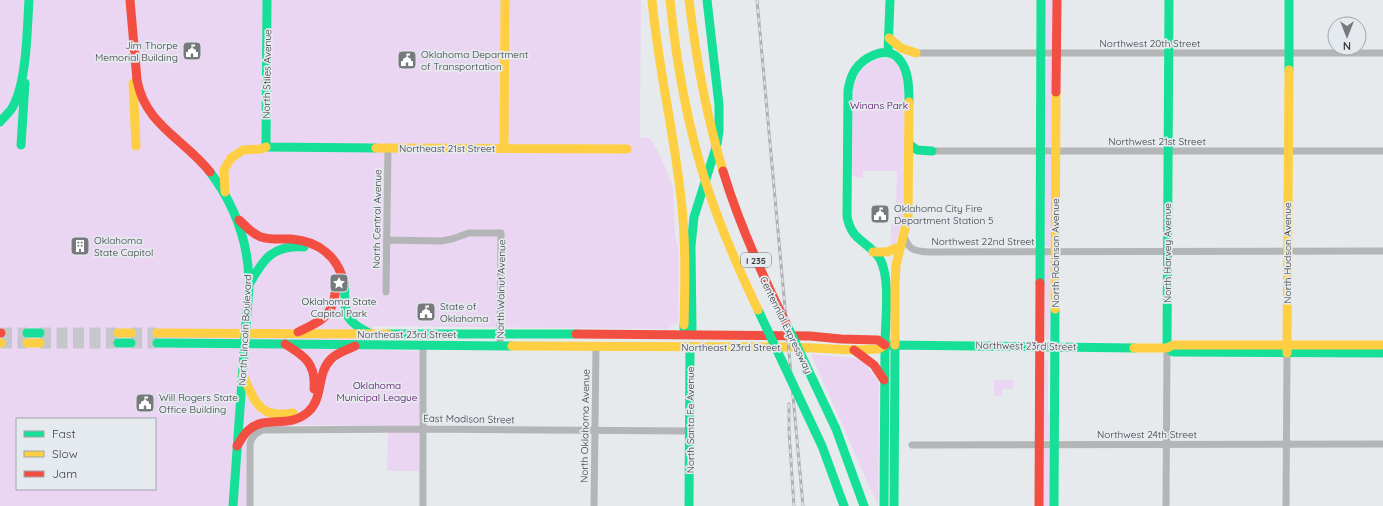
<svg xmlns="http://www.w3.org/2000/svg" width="1383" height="506" font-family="Quicksand,sans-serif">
<rect width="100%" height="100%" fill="#e7eaed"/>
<!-- green -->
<path fill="#ead6f2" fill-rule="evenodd" d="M0,0H641L640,138H650L660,155L673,187L675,235L679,251L678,321L676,324H673L669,329H666L374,326L362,349L418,351L420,354L419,471H387L388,426L296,425L247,438L246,445L247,506H0ZM17,419H155V489H17Z
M1044,0H1054L1052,48L1048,49L1044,47Z
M1049,57L1052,59L1051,146L1048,147L1045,145V59Z
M889,58L896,62L904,78L905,210L896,243L892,245L891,243V224L897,223V220H898L896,202L897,173L895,171H863V178L855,177L851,175L852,89L861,69L876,59Z
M1048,155L1052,156L1051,246L1049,247L1044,245L1045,156Z
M1046,255L1051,257L1049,340L1046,339L1045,332V286L1043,277L1044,256Z
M811,354L854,358L863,361L879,382L878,506Z
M1044,359H1047L1048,362V411L1050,418V439L1048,440L1044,439Z
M994,380H1013V389H1003L1002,396H994Z
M1046,448L1049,449L1050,452V506H1043L1044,449Z"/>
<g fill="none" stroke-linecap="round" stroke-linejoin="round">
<!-- primary-tunnel -->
<path stroke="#c5c7ca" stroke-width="11" stroke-dasharray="11 5.5" stroke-linecap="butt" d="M1,333H27
M40,333H118
M131,333H157
M1,343H27
M40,343H118
M131,343H157"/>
<!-- street -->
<path stroke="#b3b5b6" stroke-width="7" d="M916,53H1383
M932,151H1383
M904,235C908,250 914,251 928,252L1383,251
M387,240L441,241L452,239L469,233H501L500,346
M386,292L388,147
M912,445L1383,444
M250,506V443C252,437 257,432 263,430L423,429L690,431
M423,506V346
M594,506L596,346
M1166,506L1167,348
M1286,506L1287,353"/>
<!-- fast -->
<path stroke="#16e098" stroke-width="9" d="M267,0L266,147L376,148
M888,52L890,0
M1289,70V0
M0,122C4,117 9,113 12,108C27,83 27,30 29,0
M909,144L917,150L932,151
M21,145L25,83
M210,172C234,204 248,240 249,281C249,295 247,310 246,324
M250,283C264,258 273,245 304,247
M344,283C347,310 339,318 369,333
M1040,283L1041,0
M684,325V329L690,334L692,329L691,246L694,217L717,144L719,131V105L707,0
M27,333H40
M388,334H576
M118,343H131
M157,343L512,346
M885,345C885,322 891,279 880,259C869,241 851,242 847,216L848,91C849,84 851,76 855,70C863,58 885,45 898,58C909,69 909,88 909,102
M888,345L1134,348
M1167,348L1169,0
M1167,348L1173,352L1383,353
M233,506L244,353
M689,506L690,347
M884,506L885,345
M894,506L895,345
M1054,506L1055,309"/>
<!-- slow -->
<path stroke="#ffcf43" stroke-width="9" d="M652,0C658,67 674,132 681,198C686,240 685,283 684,325
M889,38L901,48L916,53
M133,83L136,146
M376,148L627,149
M504,148L505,0
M225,192L224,170L231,158L243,150L261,149L266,147
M873,252H887L899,247
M1055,309L1056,92
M118,333H131
M157,333L388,334
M0,343H1
M27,343H40
M895,345V285L896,265L908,217L909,102
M512,346L793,347L854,350L878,349L885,345
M1134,348H1167L1173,345H1383
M1287,353L1289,70
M243,375C255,402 259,419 293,413"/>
<!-- jam -->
<path stroke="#f24e42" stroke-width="9" d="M130,0L137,80C145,125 184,139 210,172
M1056,92L1057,0
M239,220C246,226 252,234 261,237C270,240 281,239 291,239C318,241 338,256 344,283
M298,332C325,320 336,313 336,281
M0,333H1
M576,334L810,336L841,339L878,340L885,345
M285,344C305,356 316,364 314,389
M854,350L874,365L884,380
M237,446C241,440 244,433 250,429C267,415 289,429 308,412C324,398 316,374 331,359C337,353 347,350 355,346
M1039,506L1040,283"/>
<defs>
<path id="rail" d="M757,0L803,506
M789,404V431L794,506"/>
</defs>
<!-- rail casing -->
<use href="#rail" stroke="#afb0b1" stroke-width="3"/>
<!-- rail -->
<use href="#rail" stroke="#e5eaef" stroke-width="1.5" stroke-dasharray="4.5" stroke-linecap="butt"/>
<!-- fast-bridge -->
<path stroke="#16e098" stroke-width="9" d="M758,310L822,446L844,506
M787,325L836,429L864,506
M244,353L246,324"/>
<!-- slow-bridge -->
<path stroke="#ffcf43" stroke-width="9" d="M670,0C676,60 686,119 704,177C718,222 737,266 758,310
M689,0C696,58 706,115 723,171"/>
<!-- jam-bridge -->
<path stroke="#f24e42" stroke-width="9" d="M723,171C739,224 762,275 787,325"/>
</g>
<!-- icons -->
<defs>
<symbol id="civic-square" viewBox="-11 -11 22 22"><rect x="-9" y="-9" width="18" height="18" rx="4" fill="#777a7c" stroke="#e5eaef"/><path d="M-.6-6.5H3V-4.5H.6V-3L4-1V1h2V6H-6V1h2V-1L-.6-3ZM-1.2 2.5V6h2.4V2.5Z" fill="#fff"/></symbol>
<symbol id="building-square" viewBox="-11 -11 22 22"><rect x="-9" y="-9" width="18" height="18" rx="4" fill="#777a7c" stroke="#e5eaef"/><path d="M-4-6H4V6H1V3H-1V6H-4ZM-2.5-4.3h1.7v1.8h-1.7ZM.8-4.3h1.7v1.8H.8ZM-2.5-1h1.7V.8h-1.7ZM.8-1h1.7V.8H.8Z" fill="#fff"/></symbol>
<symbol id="sight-square" viewBox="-11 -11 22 22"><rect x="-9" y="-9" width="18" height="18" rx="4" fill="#777a7c" stroke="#e5eaef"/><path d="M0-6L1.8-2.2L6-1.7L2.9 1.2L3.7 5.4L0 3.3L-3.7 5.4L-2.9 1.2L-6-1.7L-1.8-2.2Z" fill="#fff"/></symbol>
</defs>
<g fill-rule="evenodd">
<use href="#civic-square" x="181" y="40" width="22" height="22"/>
<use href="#civic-square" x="396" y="49" width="22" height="22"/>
<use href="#civic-square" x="869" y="203" width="22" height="22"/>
<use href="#building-square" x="69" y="235" width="22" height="22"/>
<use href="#sight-square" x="328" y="272" width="22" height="22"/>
<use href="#civic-square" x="415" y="301" width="22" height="22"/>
<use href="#civic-square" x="134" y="392" width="22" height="22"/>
</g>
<g text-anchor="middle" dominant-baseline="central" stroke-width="3.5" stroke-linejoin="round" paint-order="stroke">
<!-- shield labels -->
<rect fill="#e5eaef" stroke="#6e7174" stroke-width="1" x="741" y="253" width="30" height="14" rx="3"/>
<g font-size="9" font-weight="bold" fill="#3b3d3f">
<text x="756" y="260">I 235</text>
</g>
<!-- street labels -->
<g font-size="10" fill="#3b3d3f" stroke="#e5eaef">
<text x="1150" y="43">Northwest 20th Street</text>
<text transform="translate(267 74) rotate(-89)">North Stiles Avenue</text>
<text x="1157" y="141">Northwest 21st Street</text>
<text x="447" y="148">Northeast 21st Street</text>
<text transform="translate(377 219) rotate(-89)">North Central Avenue</text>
<text x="983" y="241">Northwest 22nd Street</text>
<text transform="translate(1055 253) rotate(-90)">North Robinson Avenue</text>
<text transform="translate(1167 253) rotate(-90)">North Harvey Avenue</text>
<text transform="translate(1287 253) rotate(-90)">North Hudson Avenue</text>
<text transform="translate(501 289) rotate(-89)">North Walnut Avenue</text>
<text transform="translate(786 325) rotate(64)">Centennial Expressway</text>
<text transform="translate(245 330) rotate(-87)">North Lincoln Boulevard</text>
<text x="407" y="334">Northeast 23rd Street</text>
<text transform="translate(1026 346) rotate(1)">Northwest 23rd Street</text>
<text x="731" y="347">Northeast 23rd Street</text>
<text transform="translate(469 419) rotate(1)">East Madison Street</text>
<text transform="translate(690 420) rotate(-90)">North Santa Fe Avenue</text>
<text transform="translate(585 426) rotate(-89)">North Oklahoma Avenue</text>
<text x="1147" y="434">Northwest 24th Street</text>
</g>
<!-- poi labels -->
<g font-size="10" fill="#3b3d3f" stroke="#e5eaef" text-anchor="start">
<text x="178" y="45" text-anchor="end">Jim Thorpe<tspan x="178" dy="12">Memorial Building</tspan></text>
<text x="421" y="54">Oklahoma Department<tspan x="421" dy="12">of Transportation</tspan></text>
<text x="894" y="208">Oklahoma City Fire<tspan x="894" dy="12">Department Station 5</tspan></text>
<text x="94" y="240">Oklahoma<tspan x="94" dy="12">State Capitol</tspan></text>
<text x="339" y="301" text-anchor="middle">Oklahoma State<tspan x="339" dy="12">Capitol Park</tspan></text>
<text x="440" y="306">State of<tspan x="440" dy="12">Oklahoma</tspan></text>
<text x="159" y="397">Will Rogers State<tspan x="159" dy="12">Office Building</tspan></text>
</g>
<!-- park labels -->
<g font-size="10" fill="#510063" stroke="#e5eaef">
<text x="879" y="105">Winans Park</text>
<text x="377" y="385">Oklahoma<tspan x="377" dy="12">Municipal League</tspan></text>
</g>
</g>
<!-- legend -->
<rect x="16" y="418" width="140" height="72" fill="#e5eaef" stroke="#a1a5a9"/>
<rect x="24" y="431" width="20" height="6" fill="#16e098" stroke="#a1a5a9"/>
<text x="52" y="438" font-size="12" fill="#3b3d3f">Fast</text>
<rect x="24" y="451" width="20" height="6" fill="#ffcf43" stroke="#a1a5a9"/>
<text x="52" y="458" font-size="12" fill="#3b3d3f">Slow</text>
<rect x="24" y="471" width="20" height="6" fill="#f24e42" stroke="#a1a5a9"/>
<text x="52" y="478" font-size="12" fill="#3b3d3f">Jam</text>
<!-- north arrow -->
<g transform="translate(1347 36) rotate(180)"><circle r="19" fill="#e5eaef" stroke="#a1a5a9"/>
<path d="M0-3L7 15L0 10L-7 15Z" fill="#777a7c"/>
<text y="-6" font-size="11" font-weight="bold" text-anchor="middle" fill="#3b3d3f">N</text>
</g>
</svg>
